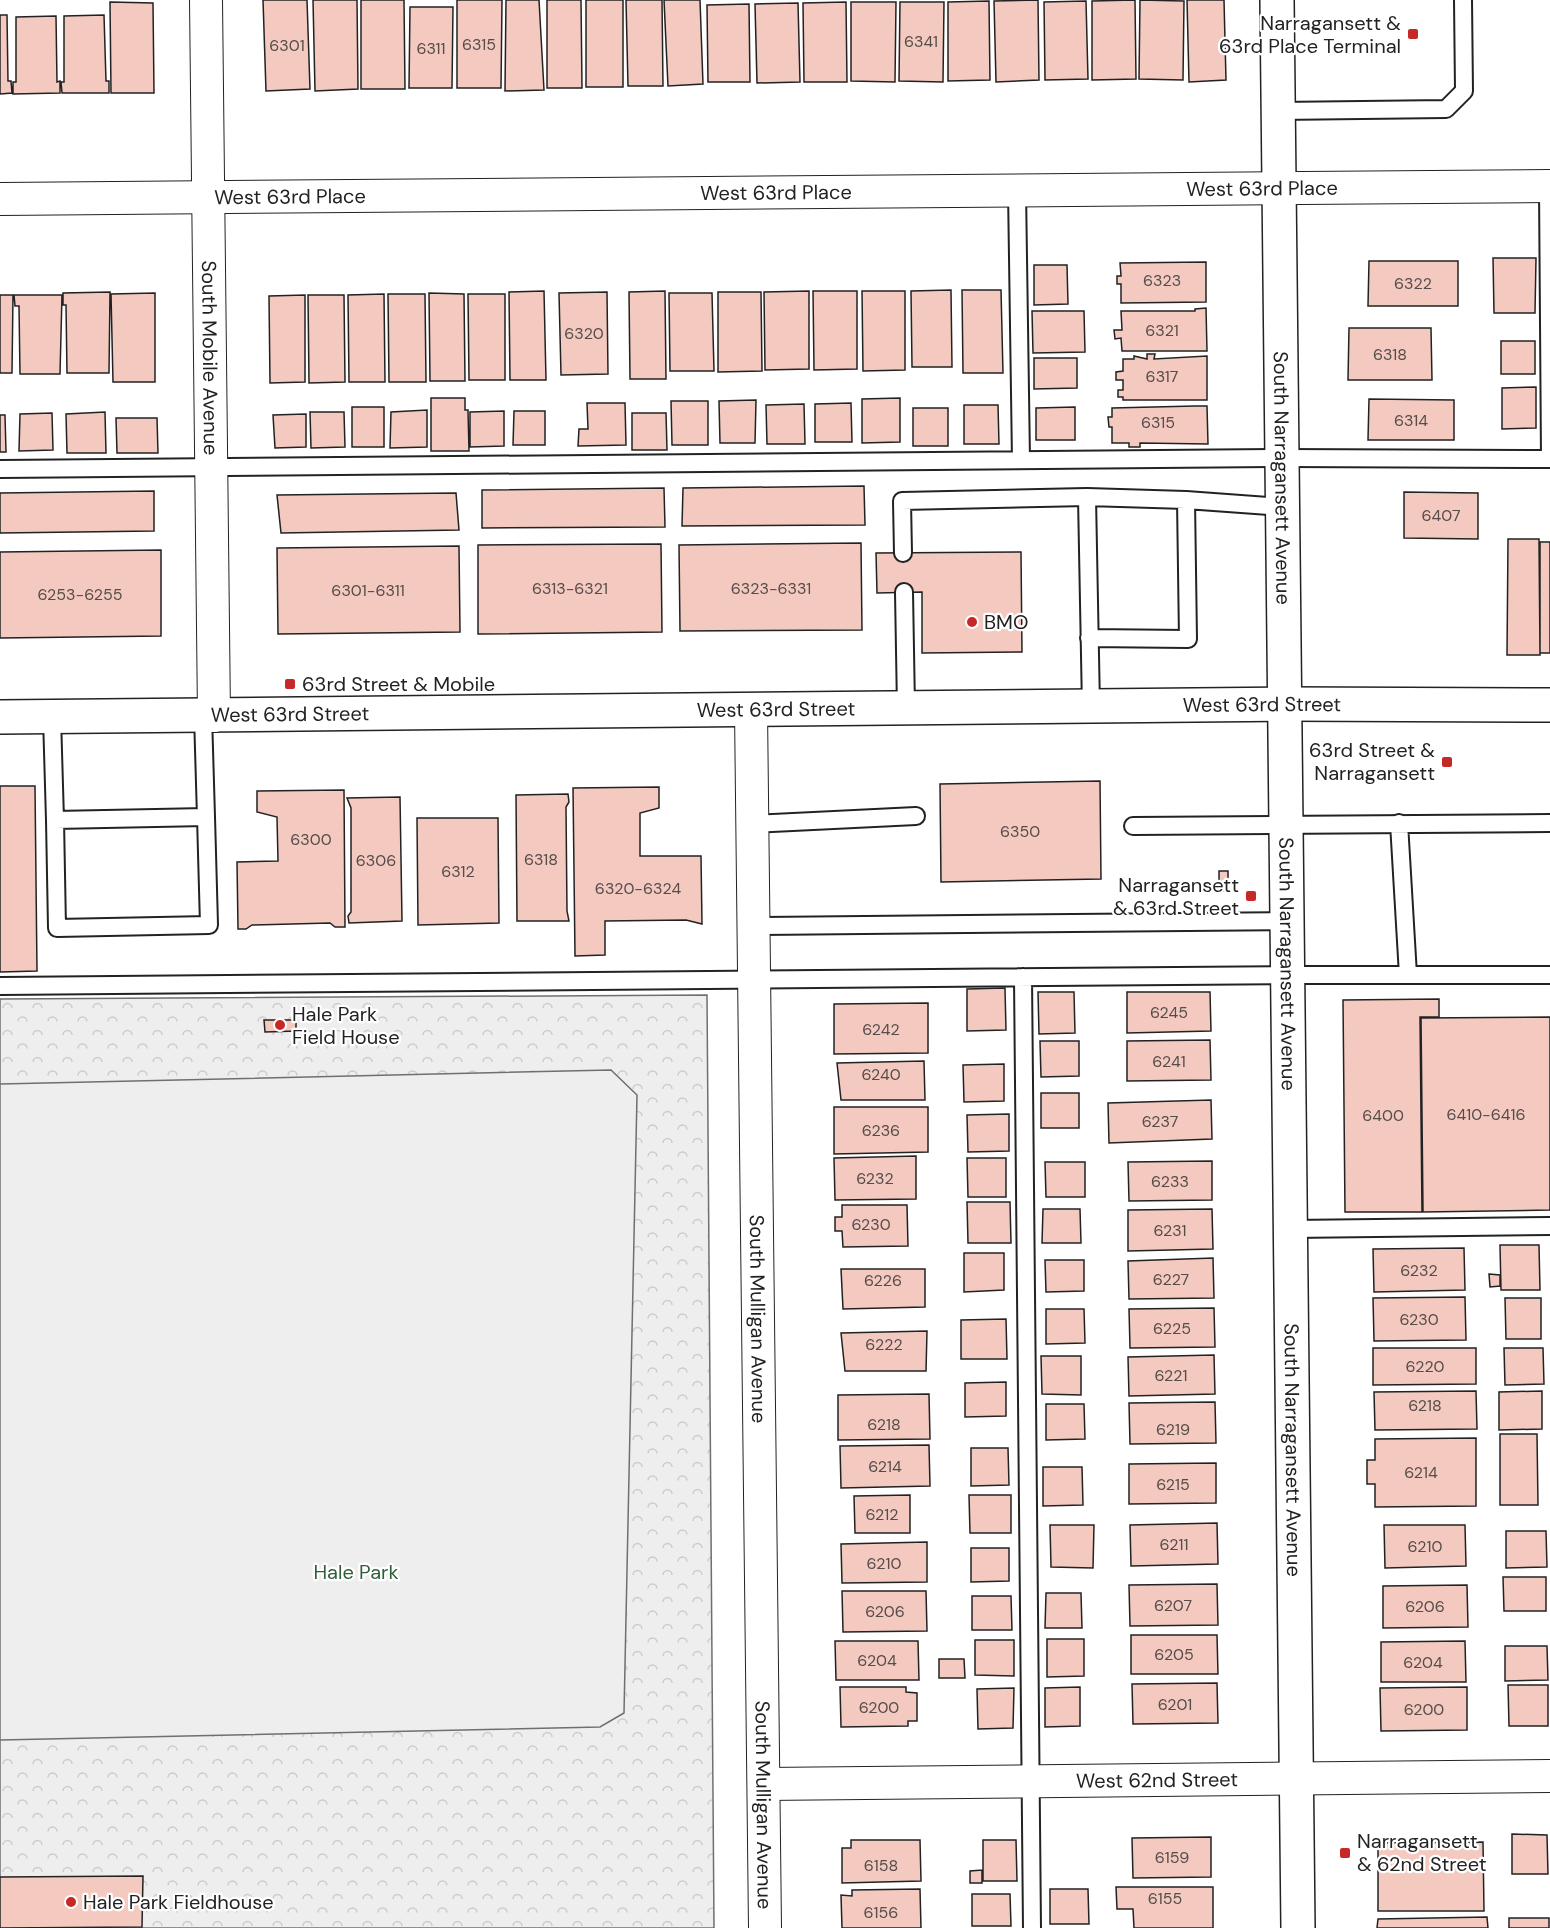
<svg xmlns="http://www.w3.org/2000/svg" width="1550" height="1928" font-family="'DM Sans',sans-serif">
<defs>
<pattern id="park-crowns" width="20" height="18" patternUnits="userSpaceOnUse" patternTransform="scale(1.5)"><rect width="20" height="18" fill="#eee"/><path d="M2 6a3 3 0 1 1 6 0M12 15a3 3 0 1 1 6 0" fill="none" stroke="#ccc"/></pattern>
</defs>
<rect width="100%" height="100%" fill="#fff"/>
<!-- park -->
<path fill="url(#park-crowns)" stroke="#6f6f6f" stroke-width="1.5" d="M707,995L714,1928H0V999Z"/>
<!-- garden -->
<path fill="#eee" stroke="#6f6f6f" stroke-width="1.5" d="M611,1070L637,1095L624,1713L600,1727L0,1740V1084Z"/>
<!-- building -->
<path fill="#f3c9c0" stroke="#222" stroke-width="1.5" d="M263,0H307L310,89L266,91Z
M313,0H357L358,89L315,91Z
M361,0H404L405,89H361Z
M457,0H502L501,88H457Z
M506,0H539L544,90L505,91Z
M547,0H581L582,88H547Z
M586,0H623V87H586Z
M626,0H662L663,86H628Z
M664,0H700L703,84L668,86Z
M1038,0L1039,80L996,82L994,1Z
M1135,0L1136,79L1092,80V1Z
M1140,0L1184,1L1183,80L1139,79Z
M1187,0H1224L1226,80L1189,82Z
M989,1L990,80L948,81V2Z
M1086,1L1088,79L1045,80L1044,2Z
M110,2L153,3L154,93H111Z
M846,2L847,82H804L803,3Z
M851,2H896L895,82L851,81Z
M900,2H944L943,82L899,81Z
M798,3L800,82L757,83L755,4Z
M749,4L750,82H708L707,5Z
M410,7H453L452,88H409Z
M0,15H7L8,81H11L12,93L0,94Z
M104,15L106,81H109V93H62L61,82H64V16Z
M56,16L57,82L60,81V93L13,94V82H16V17Z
M1493,258H1536L1535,313H1494Z
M1369,261H1458V306H1368Z
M1206,262V302L1121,303V284H1117V276H1121L1120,263Z
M1034,265H1067L1068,304L1034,305Z
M951,290L952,367H912L911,291Z
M962,290H1001L1003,373H963Z
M544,291L546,380H510L509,292Z
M665,291L666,379H630L629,292Z
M809,291V369L765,370L764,292Z
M813,291H857V369L814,370Z
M862,291H905V370L863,371Z
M110,292L109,373H67L66,305H63V293Z
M607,292L608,374L561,375L559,293Z
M718,292H761L762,371L718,372Z
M155,293V382H113L111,294Z
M429,293L464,294L465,381H430Z
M669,293H712L714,371H670Z
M384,294L385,382H349L348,295Z
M388,294H425L426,382H389Z
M468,294H505V380H469Z
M0,295H13L12,373H0Z
M14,295H62L60,374H20L19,306H15Z
M305,295V382L270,383L269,296Z
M308,295H344L345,382L309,383Z
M1206,308L1207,351H1122L1121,338L1115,339L1114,330H1122L1121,311H1195V309Z
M1032,311H1084L1085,352L1033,353Z
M1349,328H1431L1432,380H1348Z
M1501,341H1535V374H1501Z
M1147,354H1155L1154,359L1207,356V400H1123V397H1118V390H1123V380H1116V372L1123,371V359H1134V356L1147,359Z
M1034,358H1077V388L1034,389Z
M1536,387V428L1502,429V388Z
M431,398H465V410H468L469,451H431Z
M900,398V442L862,443V399Z
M1369,399L1454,400V440H1368Z
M756,400L755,443H720L719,401Z
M671,401H708V445H672Z
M587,403H625L626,445L578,446L579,429H588Z
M851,403L852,442H815V404Z
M804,404L805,444H767L766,405Z
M964,405H998L999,444H964Z
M1195,406H1207L1208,444L1140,443V447H1129V443H1112V427H1109L1108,417H1112V408Z
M352,407H384V447H352Z
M1075,407V440H1036V408Z
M913,408H948V446H913Z
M427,410V447L390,448L391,412Z
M504,411V446L470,447V412Z
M514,411H545V445H513Z
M105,412L106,453H67L66,414Z
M310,412H344L345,447L311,448Z
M52,413L53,450L19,451L20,414Z
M632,413H666L667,450H632Z
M306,414V447L275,448L273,415Z
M0,415H5L6,452H0Z
M116,418H157L158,453H117Z
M864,486L865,525L682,526L683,488Z
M664,488L665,527L482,528V490Z
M154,491V531L0,533V493Z
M1404,492L1478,493V539L1404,538Z
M456,493L459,530L281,533L277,495Z
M1508,539H1539L1540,655H1507Z
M1540,542H1550V653H1540Z
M861,543L862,630L680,631L679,545Z
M661,544L662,632L478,634V545Z
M459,546L460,632L278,634L277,548Z
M161,550V636L0,638V552Z
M1021,552L1022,652L922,653V592L877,593L876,553Z
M1100,781L1101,879L941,882L940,784Z
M0,786H35L37,971L0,972Z
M659,787V808L640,813V856H701L702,924L686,920L605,921V955L575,956L573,788Z
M344,790L345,927H335L330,923L252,925L246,929H238L237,862L278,861L277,817L257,812V791Z
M568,794L569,802L566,807L567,911L569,921H517L516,795Z
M400,797L402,921L349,923L348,916L351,912V808L347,798Z
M417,818H498L499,923L418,925Z
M1219,871H1228V891H1219Z
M1005,988L1006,1030L967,1031V989Z
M1038,992H1074L1075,1033L1039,1034Z
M1127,992H1210L1211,1031L1127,1033Z
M1439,999V1017H1420L1422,1212H1345L1343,1000Z
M928,1003V1053L834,1054V1004Z
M1550,1017V1210L1423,1212L1421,1018Z
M264,1020H296V1031L265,1032Z
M1210,1040L1211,1080L1127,1081V1041Z
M1040,1041H1079V1076L1041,1077Z
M924,1061L925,1100H841L837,1063Z
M1004,1064V1101L964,1102L963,1065Z
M1041,1093H1079V1128H1041Z
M1211,1100L1212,1139L1109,1143L1108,1103Z
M834,1107H928V1152L834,1154Z
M1009,1114V1151L968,1152L967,1115Z
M916,1156V1199L835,1200L834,1158Z
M967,1158H1006V1197H968Z
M1212,1161V1200L1129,1201L1128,1162Z
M1045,1162H1085V1197H1046Z
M967,1202H1010L1011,1243H968Z
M842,1205H907L908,1246L843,1247L842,1231H835V1217H842Z
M1043,1209H1080L1081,1243H1042Z
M1212,1209L1213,1249L1128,1251V1210Z
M1500,1245H1539L1540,1290H1501Z
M1464,1248L1465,1290L1374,1292L1373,1249Z
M964,1253H1004V1290L964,1292Z
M1213,1258L1214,1298L1129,1299L1128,1261Z
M1045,1260H1084V1291L1046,1292Z
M841,1269H925V1307L843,1309Z
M1489,1274L1500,1275V1286L1490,1287Z
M1465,1297L1466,1340L1374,1341L1373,1298Z
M1505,1298H1541V1339H1506Z
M1214,1308L1215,1347L1130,1348L1129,1309Z
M1046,1309H1084L1085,1343L1046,1344Z
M1006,1319L1007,1359H961V1320Z
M927,1331L926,1371H845L841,1333Z
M1373,1348H1476V1384L1373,1385Z
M1504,1348H1543L1544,1384L1505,1385Z
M1214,1355L1215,1394L1129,1396L1128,1357Z
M1041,1356H1081V1395L1042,1394Z
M1006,1382V1416L965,1417V1383Z
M1476,1391L1477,1429L1375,1430L1374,1392Z
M1542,1391V1429L1499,1430V1392Z
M929,1394L930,1439L838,1440V1395Z
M1215,1402L1216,1443L1130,1444L1129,1403Z
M1046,1404H1084L1085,1439L1046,1440Z
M1500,1434H1537L1538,1505H1500Z
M1476,1438V1506L1375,1507V1484H1367V1460H1375V1439Z
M929,1445L930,1486L841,1488L840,1446Z
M971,1448H1008L1009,1485L971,1486Z
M1216,1463V1503L1129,1504V1464Z
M1043,1467H1082L1083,1505L1043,1506Z
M910,1495V1533H855L854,1496Z
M969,1495H1011V1533H970Z
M1217,1523L1218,1564L1131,1566L1130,1525Z
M1050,1525H1094L1093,1568L1051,1567Z
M1384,1525H1465L1466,1566L1385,1568Z
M1506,1531H1546L1547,1567L1506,1568Z
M927,1542V1582L842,1583L841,1544Z
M971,1548H1009V1581L971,1582Z
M1503,1577H1546V1611H1504Z
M1217,1584L1218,1625L1130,1626L1129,1585Z
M1467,1585L1468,1627L1383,1628V1586Z
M842,1591H926L927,1631L843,1632Z
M1046,1593H1081L1082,1628H1045Z
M972,1596H1011L1012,1630H972Z
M1131,1635H1217L1218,1674H1131Z
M1047,1639H1084V1676L1047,1677Z
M975,1640H1014V1676L975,1675Z
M835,1641H918L919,1680H836Z
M1465,1641L1466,1682H1381V1642Z
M1505,1646H1547L1548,1680L1505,1681Z
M939,1659H964L965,1678H939Z
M1217,1683L1218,1723L1133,1724L1132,1684Z
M1508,1685H1548V1726H1509Z
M840,1687H906V1692L917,1693V1721H908V1726L841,1727Z
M1080,1687V1726L1045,1727V1688Z
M1467,1687V1730L1381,1731L1380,1688Z
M1014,1688L1013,1728L978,1729L977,1689Z
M1512,1834L1547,1835L1548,1874H1512Z
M1211,1837V1877L1133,1878L1132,1838Z
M851,1840H920L921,1881L842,1883V1848H851Z
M983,1840H1016L1017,1881H983Z
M1483,1842L1484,1911H1378V1843Z
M982,1870V1883H970V1871Z
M143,1876L142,1927L0,1928V1877Z
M1116,1887H1213V1928H1134L1133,1909H1117Z
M920,1889L921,1928H842L841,1895L852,1896V1890Z
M1050,1889H1088L1089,1924H1050Z
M972,1894H1010L1011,1926H972Z
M1487,1917L1488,1928H1377L1378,1919Z
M1509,1918H1549V1928H1509Z"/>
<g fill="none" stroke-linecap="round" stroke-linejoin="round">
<defs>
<path id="service" d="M1278,111L1446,109L1464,91L1463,0
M1548,186L1550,459
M1017,190L1021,460
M0,469L1282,458L1550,459
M1087,497L1091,707
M1186,500L1283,507
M903,553L902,501L1087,497L1186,500L1188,639L1089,638
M904,592L906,708
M52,717L55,820L206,817L203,715
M55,820L57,928L209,925L206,817
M1399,823L1408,975
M752,824L916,816
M1133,826L1550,823
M753,926L1288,921
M1023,977L1032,1928
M0,986L1288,975H1550
M1291,1229L1550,1226"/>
<g id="minor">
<path id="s1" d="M206,0L214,716"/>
<path id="s2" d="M0,199L1550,186"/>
<path id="s3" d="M751,710L765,1928"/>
<path id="s4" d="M764,1784L1550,1776"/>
</g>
<g id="tertiary">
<path id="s5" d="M1277,0L1298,1928"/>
</g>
<g id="secondary">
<path id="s6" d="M0,717L1286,704L1550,705"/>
</g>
</defs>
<!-- service casing -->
<use href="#service" stroke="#222" stroke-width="20"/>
<!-- minor casing -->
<use href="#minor" stroke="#222" stroke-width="34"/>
<!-- tertiary casing -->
<use href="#tertiary" stroke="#222" stroke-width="36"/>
<!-- secondary casing -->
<use href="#secondary" stroke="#222" stroke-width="36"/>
<!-- service -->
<use href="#service" stroke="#fff" stroke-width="16"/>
<!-- minor -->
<use href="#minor" stroke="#fff" stroke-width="32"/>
<!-- tertiary -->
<use href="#tertiary" stroke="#fff" stroke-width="33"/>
<!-- secondary -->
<use href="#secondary" stroke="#fff" stroke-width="33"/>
</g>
<!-- markers -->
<g fill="#c62828" stroke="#fff" stroke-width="2">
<rect x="1407" y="28" width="12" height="12" rx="3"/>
<circle cx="972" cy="622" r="6"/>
<rect x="284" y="678" width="12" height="12" rx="3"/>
<rect x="1441" y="756" width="12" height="12" rx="3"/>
<rect x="1245" y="890" width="12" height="12" rx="3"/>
<circle cx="280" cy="1025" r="6"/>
<rect x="1339" y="1847" width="12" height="12" rx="3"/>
<circle cx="71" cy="1902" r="6"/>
</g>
<g text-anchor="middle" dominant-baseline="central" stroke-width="4.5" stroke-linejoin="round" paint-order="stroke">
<!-- number labels -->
<g font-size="16" fill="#564c4a">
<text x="921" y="41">6341</text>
<text x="479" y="44">6315</text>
<text x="287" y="45">6301</text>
<text x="431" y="48">6311</text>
<text x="1162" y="280">6323</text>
<text x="1413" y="283">6322</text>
<text x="1162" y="330">6321</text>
<text x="584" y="333">6320</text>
<text x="1390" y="354">6318</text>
<text x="1162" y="376">6317</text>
<text x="1411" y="420">6314</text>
<text x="1158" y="422">6315</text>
<text x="1441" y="515">6407</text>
<text x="570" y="588">6313-6321</text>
<text x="771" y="588">6323-6331</text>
<text x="368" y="590">6301-6311</text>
<text x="80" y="594">6253-6255</text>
<text x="1020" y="831">6350</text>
<text x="311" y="839">6300</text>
<text x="541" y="859">6318</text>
<text x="376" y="860">6306</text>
<text x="458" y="871">6312</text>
<text x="638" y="888">6320-6324</text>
<text x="1169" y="1012">6245</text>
<text x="881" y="1029">6242</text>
<text x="1169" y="1061">6241</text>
<text x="881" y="1074">6240</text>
<text x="1486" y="1114">6410-6416</text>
<text x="1383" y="1115">6400</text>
<text x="1160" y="1121">6237</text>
<text x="881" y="1130">6236</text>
<text x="875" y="1178">6232</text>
<text x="1170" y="1181">6233</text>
<text x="871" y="1224">6230</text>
<text x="1170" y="1230">6231</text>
<text x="1419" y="1270">6232</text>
<text x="1171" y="1279">6227</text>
<text x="883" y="1280">6226</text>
<text x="1419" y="1319">6230</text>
<text x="1172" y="1328">6225</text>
<text x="884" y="1344">6222</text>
<text x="1425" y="1366">6220</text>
<text x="1171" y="1375">6221</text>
<text x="1425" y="1405">6218</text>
<text x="884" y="1424">6218</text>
<text x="1173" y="1429">6219</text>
<text x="885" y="1466">6214</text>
<text x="1421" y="1472">6214</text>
<text x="1173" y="1484">6215</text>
<text x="882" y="1514">6212</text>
<text x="1174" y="1544">6211</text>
<text x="1425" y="1546">6210</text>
<text x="884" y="1563">6210</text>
<text x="1173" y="1605">6207</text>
<text x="1425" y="1606">6206</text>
<text x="885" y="1611">6206</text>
<text x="1174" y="1654">6205</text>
<text x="877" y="1660">6204</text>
<text x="1423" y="1662">6204</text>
<text x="1175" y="1704">6201</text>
<text x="879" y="1707">6200</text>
<text x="1424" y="1709">6200</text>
<text x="1172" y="1857">6159</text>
<text x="881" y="1865">6158</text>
<text x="1165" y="1898">6155</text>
<text x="881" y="1912">6156</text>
</g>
<!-- poi labels -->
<g font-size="20" fill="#222" stroke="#fff" text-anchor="start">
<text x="1401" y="23" text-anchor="end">Narragansett &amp;<tspan x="1401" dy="23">63rd Place Terminal</tspan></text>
<text x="984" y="622">BMO</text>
<text x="302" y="684">63rd Street &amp; Mobile</text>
<text x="1435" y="750" text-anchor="end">63rd Street &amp;<tspan x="1435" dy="23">Narragansett</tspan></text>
<text x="1239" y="885" text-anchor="end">Narragansett<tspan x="1239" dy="23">&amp; 63rd Street</tspan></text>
<text x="292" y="1014">Hale Park<tspan x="292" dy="23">Field House</tspan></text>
<text x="1357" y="1841">Narragansett<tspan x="1357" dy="23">&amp; 62nd Street</tspan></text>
<text x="83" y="1902">Hale Park Fieldhouse</text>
</g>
<!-- street labels -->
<g font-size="20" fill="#222" stroke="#fff">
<text stroke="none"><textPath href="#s2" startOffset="1262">West 63rd Place</textPath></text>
<text stroke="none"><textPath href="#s2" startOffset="776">West 63rd Place</textPath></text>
<text stroke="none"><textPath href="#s2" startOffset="290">West 63rd Place</textPath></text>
<text stroke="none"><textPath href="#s1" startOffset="358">South Mobile Avenue</textPath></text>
<text stroke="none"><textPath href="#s5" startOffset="478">South Narragansett Avenue</textPath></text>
<text stroke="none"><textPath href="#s6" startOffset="1262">West 63rd Street</textPath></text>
<text stroke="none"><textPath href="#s6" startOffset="776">West 63rd Street</textPath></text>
<text stroke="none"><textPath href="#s6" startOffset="290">West 63rd Street</textPath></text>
<text stroke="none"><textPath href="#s5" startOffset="964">South Narragansett Avenue</textPath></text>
<text stroke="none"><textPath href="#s3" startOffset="609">South Mulligan Avenue</textPath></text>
<text stroke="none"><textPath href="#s5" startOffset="1450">South Narragansett Avenue</textPath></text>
<text stroke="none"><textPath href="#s4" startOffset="393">West 62nd Street</textPath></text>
<text stroke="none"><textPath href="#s3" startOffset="1095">South Mulligan Avenue</textPath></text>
</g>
<!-- park labels -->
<g font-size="20" fill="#2f5e38" stroke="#fff">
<text x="356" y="1572">Hale Park</text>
</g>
</g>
</svg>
